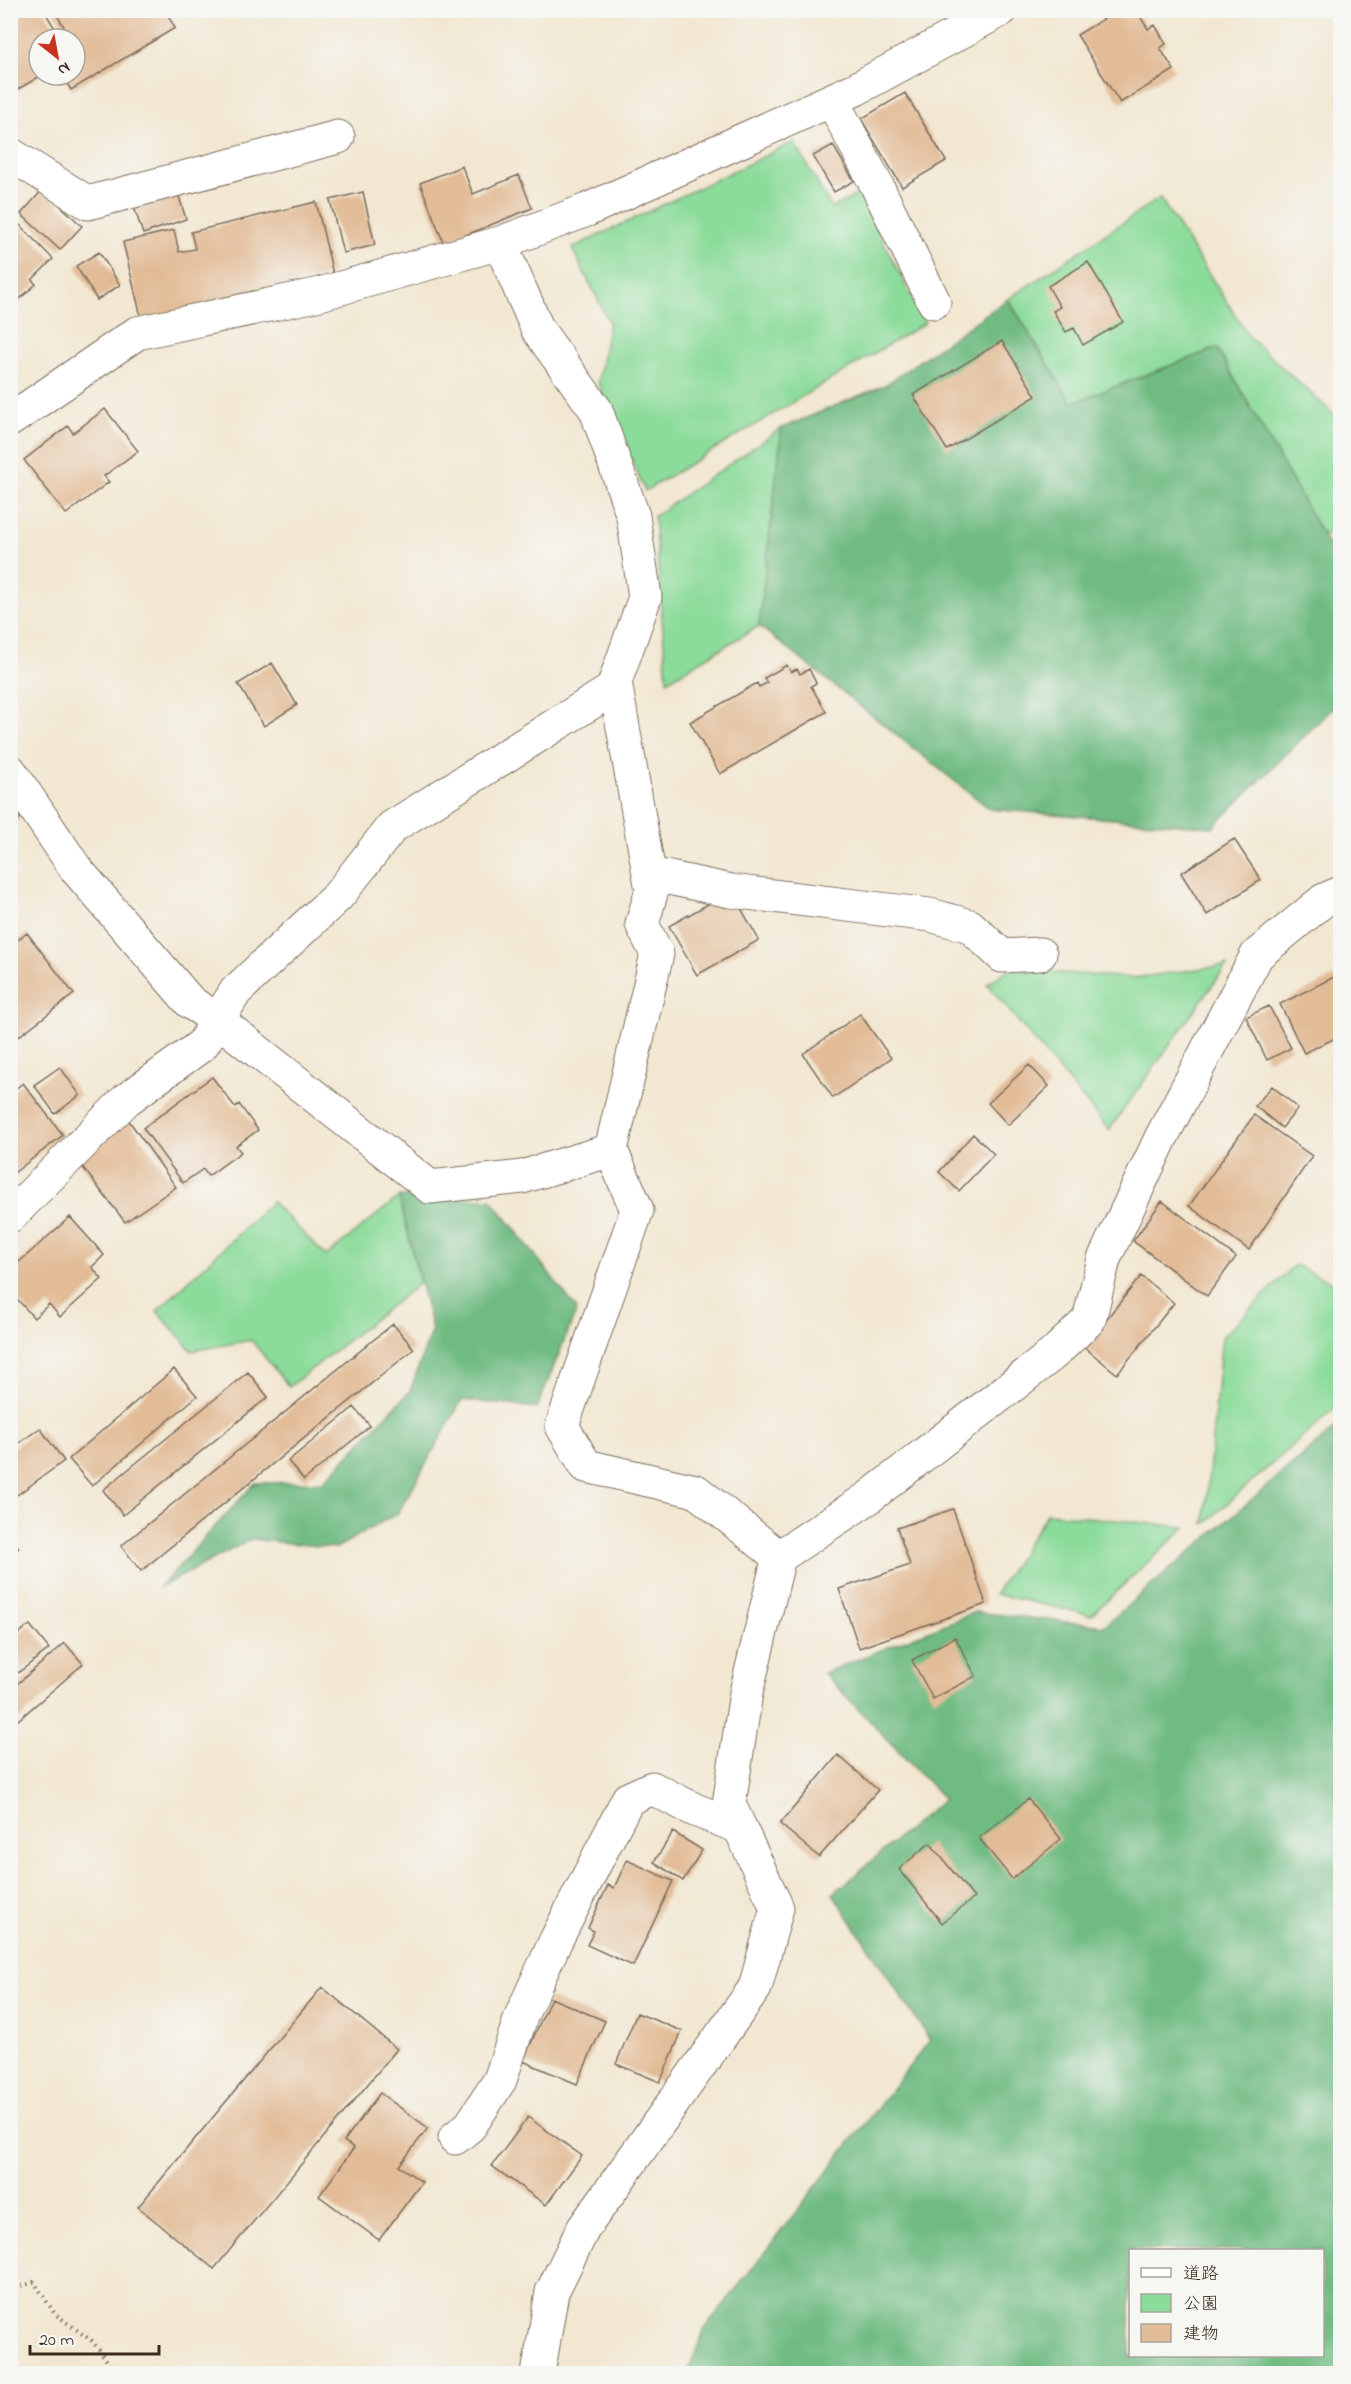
<svg xmlns="http://www.w3.org/2000/svg" width="1351" height="2384" font-family="'Indie Flower','Klee One',sans-serif">
<rect width="100%" height="100%" fill="#f6f6f2"/>
<filter id="ink" filterUnits="userSpaceOnUse"><feTurbulence type="fractalNoise" baseFrequency=".0167" numOctaves="2"/><feDisplacementMap in="SourceGraphic" scale="12" xChannelSelector="R" yChannelSelector="G"/><feConvolveMatrix kernelMatrix="1 2 1 2 8 2 1 2 1" color-interpolation-filters="sRGB"/></filter>
<filter id="wash" filterUnits="userSpaceOnUse"><feTurbulence type="fractalNoise" baseFrequency=".008" numOctaves="4" result="noise"/><feDisplacementMap in="SourceGraphic" scale="24" xChannelSelector="R" yChannelSelector="G"/><feGaussianBlur stdDeviation="1.35" result="paint"/><feColorMatrix in="noise" values="0 0 0 0 0 0 0 0 0 0 0 0 0 0 0 0 0 1.4 0 .05"/><feComposite in="paint" operator="in"/></filter>
<g filter="url(#wash)">
<rect width="100%" height="100%" fill="#f2e7d1"/>
<!-- green -->
<path fill="#8bdb9a" stroke="#63825c" stroke-width="1.5" d="M794,142L832,208L859,194L925,323L645,491L598,383L609,322L572,248Z
M1160,198L1250,338L1340,420V535H1323L1217,348L1072,403L1008,299Z
M782,428L759,626L667,681L654,516Z
M1227,965L1109,1130L987,984L1009,969L1134,978Z
M399,1197L420,1283L289,1387L251,1340L192,1351L157,1311L272,1202L326,1256Z
M1295,1265L1340,1286V1404L1204,1524L1222,1337Z
M1047,1513L1186,1527L1091,1615L995,1594Z"/>
<!-- forest -->
<path fill="#70bb82" stroke="#567250" stroke-width="1.5" fill-rule="evenodd" d="M1008,299L1072,403L1217,348L1340,566V701L1213,827L990,809L759,626L782,428L885,385Z
M399,1197L491,1199L577,1309L537,1408L462,1400L398,1513L336,1548L251,1539L159,1588L255,1483L323,1482L410,1391L432,1329Z
M1340,1424V2373L687,2374L704,2330L930,2040L833,1894L944,1799L824,1673L975,1612L1104,1626ZM1130,2250H1322V2356H1130Z"/>
<g id="blocks">
<!-- building -->
<path fill="#e2bc97" d="M10,10H44L61,39H39V75H42L10,94Z
M54,10H165L175,28L71,90L62,75H75V61L82,57L75,45V39H71Z
M1118,10H1136L1148,29L1155,25L1166,44L1160,48L1174,70L1120,103L1077,35Z
M905,93L946,161L902,187L861,119Z
M833,145L854,181L834,192L813,156Z
M462,166L473,194L519,175L532,208L444,244L420,183Z
M43,189L82,226L60,250L21,214Z
M177,190L186,219L143,234L133,204Z
M363,192L375,245L343,253L330,200Z
M316,202L333,274L142,321L123,242L174,230L179,252L195,249L191,232Z
M10,215L53,259L32,280L36,284L10,308Z
M99,252L120,285L97,300L76,266Z
M1088,262L1123,322L1083,345L1074,328L1066,332L1053,311L1060,307L1048,286Z
M1002,341L1036,396L947,450L913,395Z
M105,409L138,451L104,476L109,482L66,514L24,460L68,426L73,433Z
M272,663L297,705L264,726L238,684Z
M787,665L791,672L797,669L800,674L809,669L816,683L811,686L826,712L720,774L690,722L757,683L759,687L767,683L764,678Z
M10,794L27,811L10,827Z
M1234,839L1261,880L1207,915L1181,873Z
M731,891L759,940L697,975L669,926Z
M27,933L74,994L10,1043V946Z
M1340,974V1036L1304,1053L1280,1004Z
M1269,1006L1291,1048L1267,1060L1246,1017Z
M860,1014L891,1058L833,1098L803,1054Z
M1029,1065L1049,1086L1008,1125L988,1103Z
M60,1067L80,1095L55,1114L34,1085Z
M212,1077L235,1107L239,1104L258,1130L236,1146L241,1152L208,1176L203,1169L183,1183L143,1128Z
M23,1083L63,1135L10,1176V1093Z
M1272,1086L1298,1108L1282,1128L1255,1106Z
M125,1115L176,1187L125,1222L74,1156Z
M1254,1115L1312,1156L1249,1250L1189,1206Z
M973,1134L994,1154L959,1191L939,1172Z
M1162,1201L1236,1257L1207,1296L1133,1241Z
M70,1217L104,1255L92,1267L102,1279L60,1317L49,1304L34,1318L10,1291V1270Z
M1141,1276L1174,1303L1117,1374L1084,1347Z
M393,1324L414,1349L141,1571L121,1546Z
M174,1369L197,1396L92,1486L69,1459Z
M248,1372L268,1397L123,1515L103,1490Z
M354,1407L370,1426L304,1480L288,1461Z
M40,1428L64,1461L17,1495L10,1485V1450Z
M953,1509L986,1604L859,1648L839,1589L910,1565L897,1528Z
M10,1536L19,1548L10,1554Z
M30,1625L49,1649L10,1679V1640Z
M955,1637L976,1676L933,1699L912,1660Z
M65,1643L83,1664L10,1727V1690Z
M838,1755L878,1790L819,1857L780,1824Z
M1028,1799L1061,1839L1012,1879L979,1838Z
M673,1832L702,1850L683,1881L654,1862Z
M930,1843L974,1898L942,1923L899,1869Z
M627,1860L673,1881L633,1966L587,1945L594,1931L588,1928L608,1885L614,1888Z
M322,1987L397,2049L214,2269L138,2207Z
M551,1998L605,2021L577,2084L523,2061Z
M637,2013L682,2031L660,2082L616,2064Z
M380,2093L428,2128L399,2166L422,2182L379,2240L319,2196L354,2148L344,2141Z
M528,2117L582,2156L546,2205L492,2166Z"/>
</g>
</g>
<g filter="url(#ink)">
<use href="#blocks" fill-opacity="0" stroke="#7b6c5d" stroke-width="1.5"/>
<g fill="none" stroke-linecap="round" stroke-linejoin="round">
<defs>
<path id="street" d="M832,100L877,186L934,302
M10,154L88,203L338,137
M500,243L538,330L596,410L633,516L645,597L615,682L652,890L642,924L657,954L611,1150L637,1210L562,1426L586,1466L696,1491L779,1557
M10,420L137,333L316,295L500,243L587,210L856,89L1001,10
M10,771L76,869L190,1002L219,1021L430,1187L522,1177L611,1150
M650,874L731,891L930,915L970,926L1002,956L1040,954
M10,1216L126,1100L202,1045L236,991L338,896L392,827L616,687
M455,2138L470,2126L500,2080L522,2014L556,1940L628,1799L652,1788L695,1810L739,1827
M538,2374L552,2292L583,2229L755,1988L777,1908L729,1804L746,1693L779,1557L868,1498L1053,1354L1089,1320L1104,1259L1161,1138L1257,955L1324,900L1340,893"/>
</defs>
<!-- street casing -->
<use href="#street" stroke="#7b6c5d" stroke-width="35"/>
<!-- path -->
<path stroke="#7b6c5d" stroke-width="4" stroke-dasharray="1.5 4.5" stroke-linecap="butt" d="M10,2290L34,2282L55,2314L92,2341L117,2374"/>
<!-- street -->
<use href="#street" stroke="#fff" stroke-width="33"/>
</g>
</g>
<!-- margin -->
<rect width="1351" height="2384" fill="none" stroke="#f6f6f2" stroke-width="36"/>
<!-- legend -->
<rect x="1129" y="2249" width="195" height="108" fill="#f6f6f2" stroke="#aba49d" stroke-width="1.5"/>
<rect x="1141" y="2268" width="30" height="9" fill="#ffffff" stroke="#aba49d" stroke-width="1.5"/>
<text x="1183" y="2279" font-size="18" fill="#3b2a1e">道路</text>
<rect x="1141" y="2294" width="30" height="18" fill="#8bdb9a" stroke="#aba49d" stroke-width="1.5"/>
<text x="1183" y="2309" font-size="18" fill="#3b2a1e">公園</text>
<rect x="1141" y="2324" width="30" height="18" fill="#e2bc97" stroke="#aba49d" stroke-width="1.5"/>
<text x="1183" y="2339" font-size="18" fill="#3b2a1e">建物</text>
<!-- north arrow -->
<g transform="translate(57 57) rotate(149)"><circle r="28" fill="#f6f6f2" stroke="#aba49d" stroke-width="1.5"/>
<path d="M0-4.5L10 22L0 15L-10 22Z" fill="#c8321e"/>
<text y="-9" font-size="16" font-weight="bold" text-anchor="middle" fill="#3b2a1e">N</text>
</g>
<!-- scale -->
<path d="M30 2345v9h129v-9" fill="none" stroke="#3b2a1e" stroke-width="3"/>
<text x="39" y="2345" font-size="18" fill="#3b2a1e" stroke="#f6f6f2" stroke-width="4.5" paint-order="stroke">20 m</text>
</svg>
